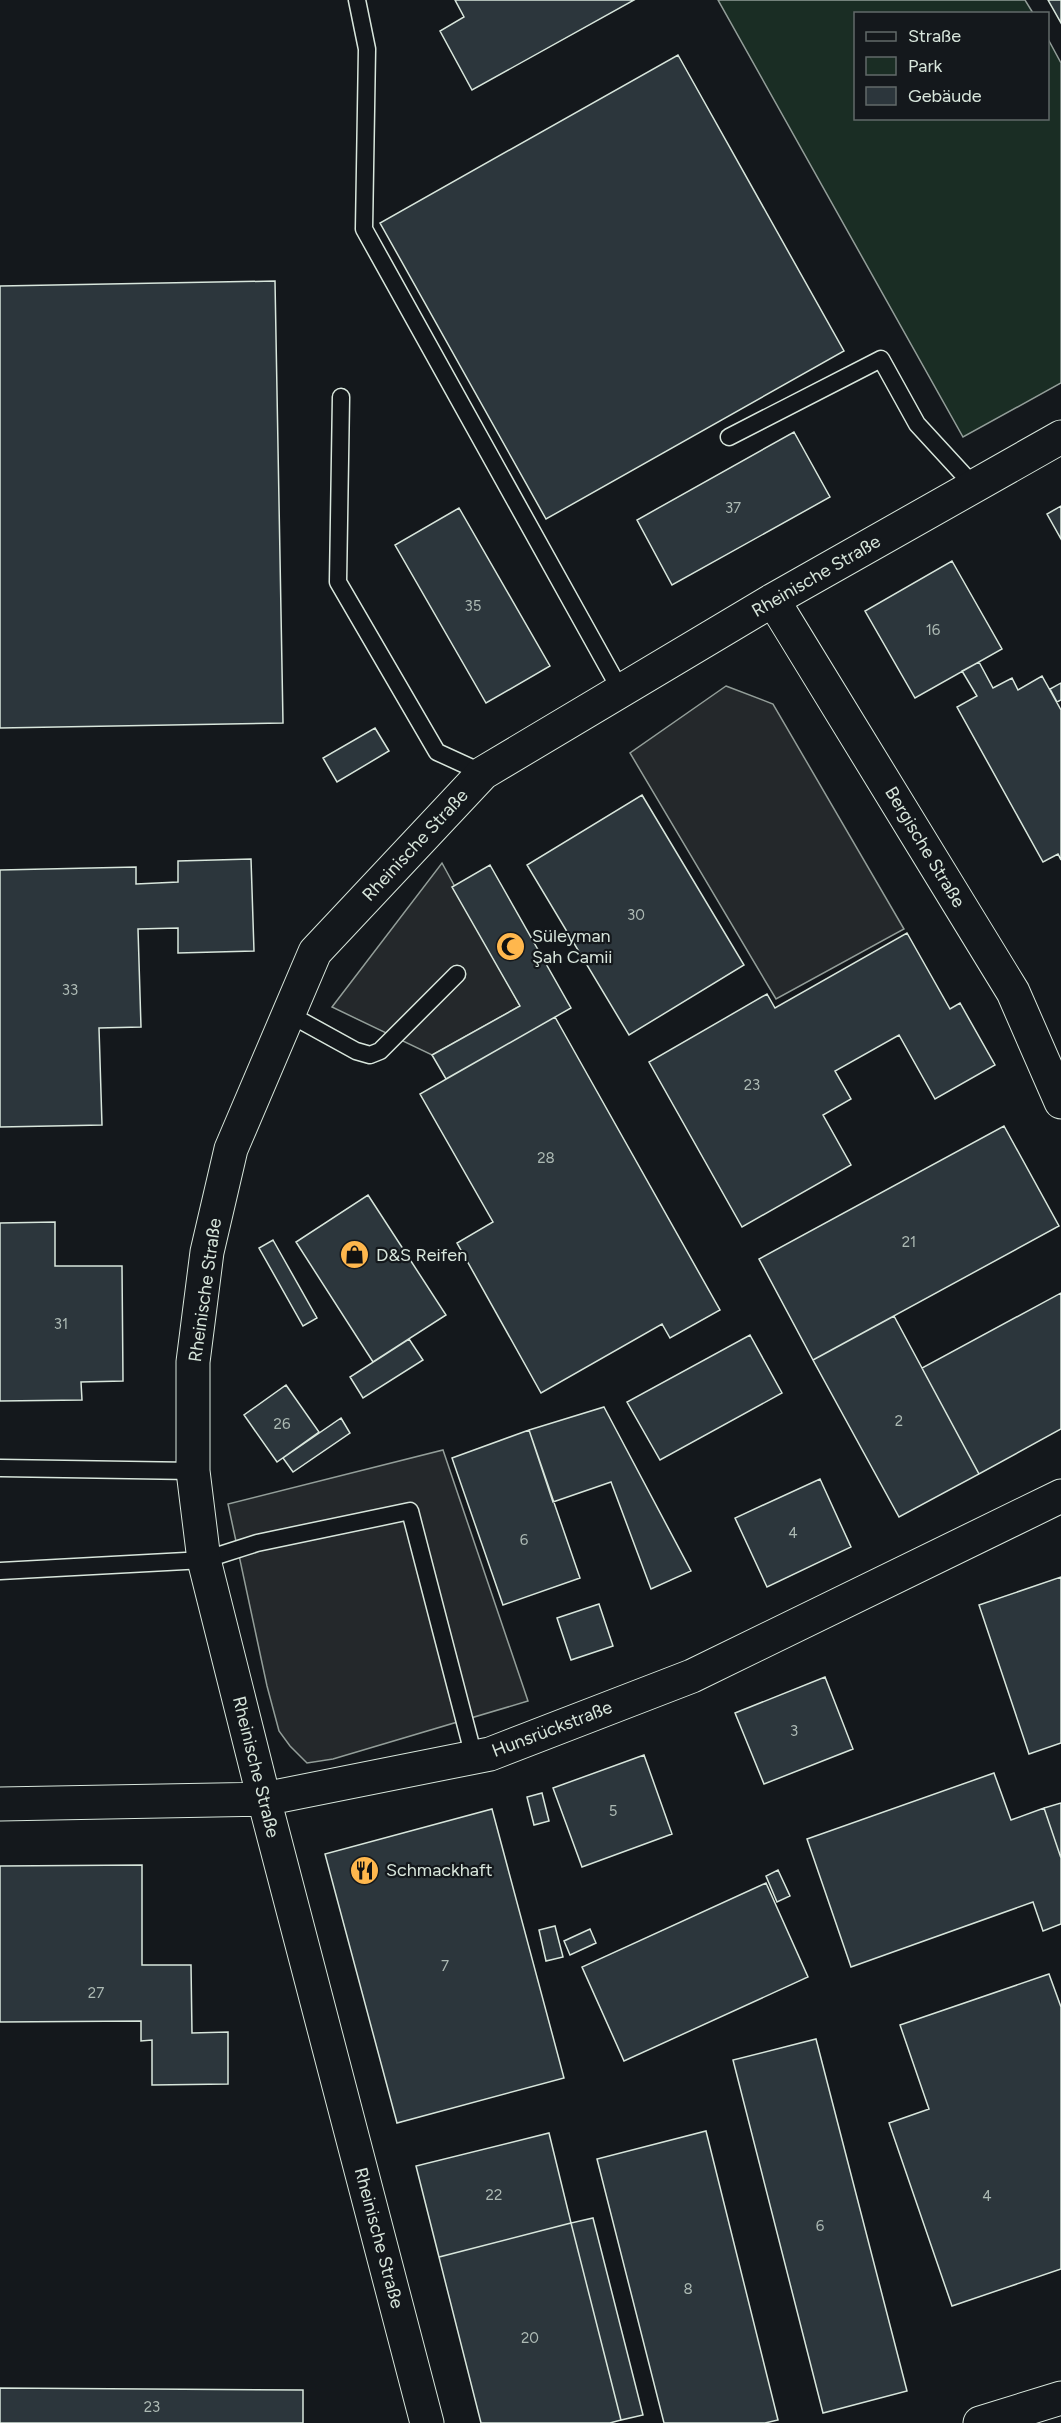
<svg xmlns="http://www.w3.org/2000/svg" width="1061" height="2423" font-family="Figtree,sans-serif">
<rect width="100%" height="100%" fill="#14181c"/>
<!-- green -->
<path fill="#1a2d24" stroke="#939e99" stroke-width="1.5" d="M718,0H1025L1033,13L856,14V118H1048V39L1061,63V383L963,437Z"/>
<!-- parking -->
<path fill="#24282b" stroke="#939e99" stroke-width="1.5" d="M726,686L773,704L904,929L776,999L630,753Z
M442,863L520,1006L432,1055L332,1007Z
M443,1450L528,1701L333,1759L307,1763L290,1746L279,1731L267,1686L228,1504Z"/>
<!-- building -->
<path fill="#2c363c" stroke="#d8e6dc" stroke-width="1.5" d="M455,0H634L472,90L440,31L464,17Z
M1048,0H1061V23Z
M678,55L844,351L546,519L380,223Z
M275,281L283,723L0,728V286Z
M794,432L830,497L672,585L637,520Z
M1061,506V539L1047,514Z
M459,508L550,666L486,703L395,545Z
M952,561L1002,649L915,698L865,611Z
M979,662L993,688L1012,678L1018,690L1042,676L1061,710V860L1058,854L1043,862L957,707L977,696L962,671Z
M1061,683V700L1057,702L1050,689Z
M375,728L389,751L337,782L323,758Z
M642,795L744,965L629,1035L527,865Z
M251,859L254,951L178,953V928L138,929L141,1027L99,1028L102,1125L0,1127V870L136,867V884L178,882V861Z
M490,865L571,1008L446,1079L432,1055L520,1006L452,887Z
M907,933L950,1009L960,1003L995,1065L935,1099L899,1035L835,1071L851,1099L823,1115L851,1165L742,1227L649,1062L767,994L775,1008Z
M555,1017L720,1310L670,1338L662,1324L541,1393L457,1243L493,1222L420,1094Z
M1004,1126L1059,1226L813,1360L759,1259Z
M368,1195L446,1315L373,1362L296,1242Z
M55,1222V1266H122L123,1381L81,1382L82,1400L0,1401V1223Z
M273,1240L317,1318L303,1326L259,1248Z
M1061,1293V1429L979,1474L922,1368Z
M894,1316L979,1474L899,1517L813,1360Z
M750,1335L782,1393L660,1460L627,1402Z
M409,1339L423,1360L363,1398L350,1377Z
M286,1385L319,1432L277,1462L244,1415Z
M604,1407L691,1571L651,1589L611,1482L553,1502L529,1430Z
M341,1418L350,1433L293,1472L283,1458Z
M529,1430L580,1578L503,1605L452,1458Z
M820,1479L851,1547L767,1587L735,1518Z
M1061,1577V1743L1029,1754L979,1605Z
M599,1604L613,1646L571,1660L557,1618Z
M825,1677L853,1749L764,1784L735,1713Z
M644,1755L672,1834L582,1867L553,1788Z
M994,1773L1011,1820L1044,1808L1061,1858V1924L1043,1931L1033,1902L851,1967L807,1839Z
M542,1793L549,1821L534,1825L527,1797Z
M1061,1803V1858L1044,1808Z
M492,1809L564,2078L397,2123L325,1854Z
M142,1865V1965H191L192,2033L228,2032V2084L152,2085V2040L141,2041V2021L0,2022V1866Z
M778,1870L790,1896L777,1902L766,1876Z
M766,1883L808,1977L624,2061L582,1967Z
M555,1926L563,1957L546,1961L539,1930Z
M590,1929L596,1943L570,1955L564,1941Z
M1049,1974L1061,2007V2269L952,2306L889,2123L929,2109L900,2025Z
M816,2039L907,2391L823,2413L733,2060Z
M706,2131L778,2420L765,2423H664L597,2159Z
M549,2133L571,2223L439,2257L416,2166Z
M593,2218L643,2415L621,2420L571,2223Z
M571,2223L621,2420L610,2423H481L439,2257Z
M0,2388L303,2390V2423H0Z"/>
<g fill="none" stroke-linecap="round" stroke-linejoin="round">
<defs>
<path id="service" d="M357,0L367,49L364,229L621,691
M341,397L338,582L437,752L483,773
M729,437L881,359L917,424L974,486
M287,1013L356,1051L370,1055L380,1051L457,974
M0,1468L193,1471
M0,1571L204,1560L257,1543L410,1511L474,1757"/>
<path id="minor" d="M773,600L1013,992L1061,1102
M0,1804L264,1799L490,1754L692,1676L1061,1496
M427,2423L264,1799L204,1560L193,1471V1362L207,1252L231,1149L315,952L483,773L773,600L1061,437
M980,2423L1061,2398"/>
</defs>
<!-- service casing -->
<use href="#service" stroke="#d8e6dc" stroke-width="19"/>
<!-- minor casing -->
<use href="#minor" stroke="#d8e6dc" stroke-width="35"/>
<!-- service -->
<use href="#service" stroke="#14181c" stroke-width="16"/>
<!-- minor -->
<use href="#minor" stroke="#14181c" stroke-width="33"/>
</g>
<!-- icons -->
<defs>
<symbol id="mosque-disc" viewBox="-11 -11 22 22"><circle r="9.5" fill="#ffb74d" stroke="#14181c"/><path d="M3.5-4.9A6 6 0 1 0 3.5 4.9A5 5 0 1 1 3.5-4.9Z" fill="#111"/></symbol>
<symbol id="shop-disc" viewBox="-11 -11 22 22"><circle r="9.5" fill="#ffb74d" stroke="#14181c"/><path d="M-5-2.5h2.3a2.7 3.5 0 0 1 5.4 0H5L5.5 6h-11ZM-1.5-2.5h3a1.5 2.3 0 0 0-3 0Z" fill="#111"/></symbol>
<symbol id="restaurant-disc" viewBox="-11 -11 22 22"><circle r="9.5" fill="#ffb74d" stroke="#14181c"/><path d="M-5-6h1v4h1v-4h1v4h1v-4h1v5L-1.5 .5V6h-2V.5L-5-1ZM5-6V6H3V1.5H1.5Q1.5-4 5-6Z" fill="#111"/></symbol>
</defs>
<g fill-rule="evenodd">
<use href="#mosque-disc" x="494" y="930" width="33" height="33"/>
<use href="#shop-disc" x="338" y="1238" width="33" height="33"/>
<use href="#restaurant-disc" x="348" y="1854" width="33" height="33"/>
</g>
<g text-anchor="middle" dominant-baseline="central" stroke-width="4.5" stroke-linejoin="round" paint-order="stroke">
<!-- number labels -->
<g font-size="15" fill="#adbab4">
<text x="733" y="508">37</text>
<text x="473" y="606">35</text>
<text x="933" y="630">16</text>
<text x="636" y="915">30</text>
<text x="70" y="990">33</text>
<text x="752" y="1085">23</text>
<text x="546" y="1158">28</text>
<text x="909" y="1242">21</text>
<text x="61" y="1324">31</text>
<text x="899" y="1421">2</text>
<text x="282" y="1424">26</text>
<text x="793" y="1533">4</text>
<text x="524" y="1540">6</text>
<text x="794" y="1731">3</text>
<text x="613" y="1811">5</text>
<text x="445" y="1966">7</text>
<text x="96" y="1993">27</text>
<text x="494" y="2195">22</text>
<text x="987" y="2196">4</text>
<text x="820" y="2226">6</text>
<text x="688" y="2289">8</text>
<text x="530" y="2338">20</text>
<text x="152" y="2407">23</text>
</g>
<!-- street labels -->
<g font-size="18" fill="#d8e6dc" stroke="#14181c">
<text transform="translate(816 576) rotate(-30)">Rheinische Straße</text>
<text transform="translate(415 845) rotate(-47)">Rheinische Straße</text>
<text transform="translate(925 847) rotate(59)">Bergische Straße</text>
<text transform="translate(205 1290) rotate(-82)">Rheinische Straße</text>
<text transform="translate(552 1729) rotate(-21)">Hunsrückstraße</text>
<text transform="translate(256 1767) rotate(76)">Rheinische Straße</text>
<text transform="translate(379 2238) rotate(75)">Rheinische Straße</text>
</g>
<!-- poi labels -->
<g font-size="18" fill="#d8e6dc" stroke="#14181c" text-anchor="start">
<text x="532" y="936">Süleyman<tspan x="532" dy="21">Şah Camii</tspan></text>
<text x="376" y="1255">D&amp;S Reifen</text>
<text x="386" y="1870">Schmackhaft</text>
</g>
</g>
<!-- legend -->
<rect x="854" y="12" width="195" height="108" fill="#14181c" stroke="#626a69" stroke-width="1.5"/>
<rect x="866" y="32" width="30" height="9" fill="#14181c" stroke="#626a69" stroke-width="1.5"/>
<text x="908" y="42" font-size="18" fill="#d8e6dc">Straße</text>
<rect x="866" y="57" width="30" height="18" fill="#1a2d24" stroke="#626a69" stroke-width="1.5"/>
<text x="908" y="72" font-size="18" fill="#d8e6dc">Park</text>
<rect x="866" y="87" width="30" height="18" fill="#2c363c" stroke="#626a69" stroke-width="1.5"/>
<text x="908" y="102" font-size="18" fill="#d8e6dc">Gebäude</text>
</svg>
